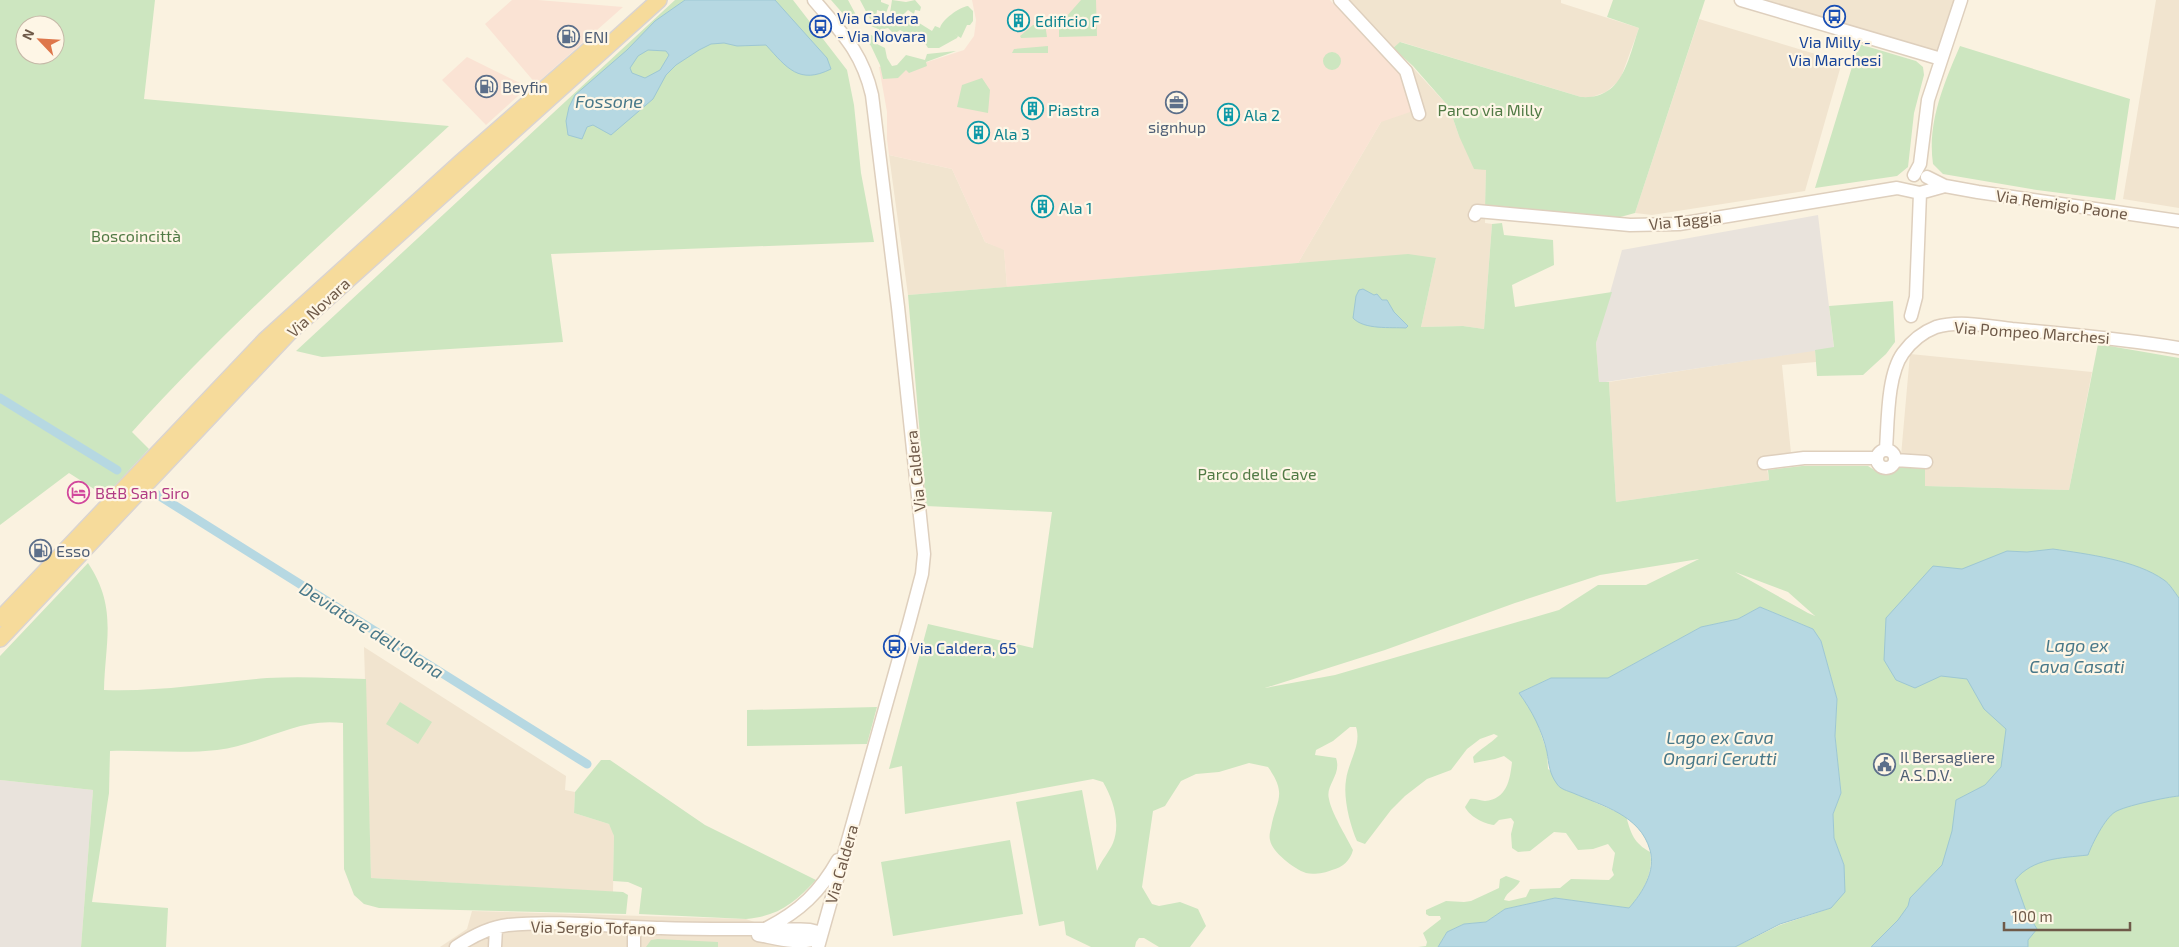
<svg xmlns="http://www.w3.org/2000/svg" width="2179" height="947" font-family="'Exo 2',sans-serif">
<rect width="100%" height="100%" fill="#faf2e0"/>
<!-- residential -->
<path fill="#f1e4cf" d="M1350,0H1561V3L1639,28L1620,80L1606,92L1589,98L1581,97L1401,42L1394,47L1449,107L1459,136L1486,170L1485,223L1492,224L1484,329L1463,326L1421,327L1436,258L1298,263L1381,122L1385,57L1393,47Z
M1746,0H1959L1940,56Z
M2156,0H2179V208L2123,199Z
M1699,19L1842,62L1805,191L1652,215L1635,213Z
M889,155L952,169L985,242L1004,249L1007,287L908,295Z
M1815,350L1816,362L1782,365L1791,453L1765,457L1769,480L1616,502L1609,382Z
M1910,354L2092,372L2069,490L1924,486L1900,467Z
M364,647L566,776L565,790L575,792L574,813L609,824L612,829L614,836L613,892L371,878Z
M472,911L746,919L794,936L803,947H440L467,929Z"/>
<!-- commercial -->
<path fill="#fae3d4" d="M512,0H538L623,7L536,84L485,24Z
M972,0H1330L1399,72L1413,111L1381,122L1298,263L1007,287L1004,250L985,242L952,169L889,155L887,139V112L879,67L915,66L964,50L974,36L975,29L976,20Z
M467,57L528,87L486,125L442,80Z"/>
<!-- industrial -->
<path fill="#e9e3dc" d="M1818,215L1834,348L1599,383L1596,343L1622,250Z
M0,780L93,790L81,947H0Z"/>
<!-- green -->
<path fill="#cde6c0" fill-rule="evenodd" d="M0,0H155L144,99L449,126C341,226 230,323 132,432L149,449L105,496L69,473L0,525ZM25,25H55V55H25Z
M675,0H793L847,70L854,105L861,173L874,242L551,254L563,342L322,357L296,351Z
M831,0H848L856,15L855,23L852,24Z
M860,0H881V2L889,5L886,13L877,10L876,18L870,19Z
M892,0L906,2L915,0L921,7L920,11L915,10L914,14L908,10L901,17L898,15H893L890,13Z
M1081,0H1096L1097,36L1059,37V25Z
M1613,0H1705L1635,213L1613,219L1485,208L1486,170L1474,169L1459,136L1449,107L1413,66L1393,48L1400,42L1581,97C1623,100 1628,59 1639,28L1607,17Z
M968,6L973,11V21L970,25H967L961,38L953,33L958,36L957,38L939,48H928L923,40H903L904,32L900,30L894,34L888,28L880,30L869,25L871,21L889,18L902,19L908,16L932,31L935,26L940,28C942,20 959,7 968,6Z
M1045,24L1047,37L1021,38L1020,36L1033,25Z
M864,32L878,38L877,44L885,48L887,58L892,66L897,65L906,55L925,60L927,54L956,51L926,62L927,66L909,73L906,70L898,78L883,79L880,65L871,46L862,35Z
M1859,44L1916,61L1923,67L1924,75L1914,113L1908,167L1897,176L1815,188Z
M1048,46V53H1012L1014,49Z
M1960,46L2130,99L2115,200L2037,190L1943,174L1933,164C1927,123 1944,83 1960,46Z
M1323 61a9 9 0 1 1 18 0a9 9 0 1 1-18 0Z
M982,78L990,90L988,113L957,107L962,85Z
M1502,223L1504,235L1553,240L1554,265L1512,285L1515,307L1612,292L1596,343L1599,382H1609L1616,502L1769,480L1768,470L1802,466H1868L1879,473L1889,475L1900,467L1925,469V486L2069,490L2098,344L2179,358V947H1735L1780,925L1831,908L1844,865L1834,838L1833,814L1841,793L1835,736L1837,699L1821,641L1813,629L1760,607L1738,619L1701,627L1608,678H1551L1519,693L1535,716L1547,752L1548,769L1594,802L1626,816C1631,834 1634,843 1650,852C1654,873 1643,892 1629,908L1555,898L1505,909L1486,922L1464,924L1447,932L1438,947H1418L1426,946L1427,942L1423,933L1441,919L1440,916H1429L1426,914V910L1446,901L1464,902L1471,901L1499,888L1500,879L1506,876L1520,881C1516,889 1507,891 1504,900L1509,901L1526,897L1530,889L1560,888L1571,879L1609,880L1614,875L1612,870L1615,853L1608,844L1593,849L1578,850L1566,833L1554,832L1530,851L1518,852L1512,848L1511,834L1514,822L1511,818L1499,820L1494,825C1484,824 1469,816 1465,807L1470,799C1475,798 1480,801 1485,801C1507,799 1510,780 1512,762L1504,756L1495,759L1474,763L1473,757C1481,748 1490,744 1498,736L1494,734L1480,739L1467,749L1451,770L1427,779L1405,796L1391,810L1365,844L1357,841C1350,825 1343,798 1346,780C1348,762 1362,745 1356,727H1350L1333,741L1316,750L1315,755L1336,758C1342,775 1325,785 1329,799C1331,812 1346,836 1353,850C1350,861 1343,867 1332,870C1325,873 1313,875 1306,873C1294,869 1272,852 1270,840C1269,836 1270,832 1271,828C1276,800 1288,795 1268,767L1249,763L1219,772L1196,774L1181,781L1165,806L1153,811L1142,887L1152,904L1159,906L1180,902L1198,909L1206,926L1190,947H1159L1144,938H1139L1136,942L1135,947H1091L1066,935L1064,921L1039,926L1016,802L1082,790L1097,871C1101,861 1109,852 1113,843C1121,823 1113,799 1103,782L1093,779L905,814L902,766L889,769L928,624L1033,648L1052,512L926,506L908,295L1408,254L1436,258L1421,327L1463,326L1484,329L1492,224ZM1699,559L1646,585H1598L1559,610L1335,675L1265,688L1385,650L1515,603L1600,575ZM1735,572L1788,592L1815,616L1808,613Z
M1893,301L1895,342L1886,354L1863,375L1817,376L1815,350L1834,347L1829,306Z
M88,563C118,608 105,641 104,690C159,692 212,683 267,678C300,676 333,678 366,679L371,878L623,892L628,895L626,914L379,908L364,904L354,895L344,869L343,723C296,717 262,745 217,750C184,754 144,750 110,751L109,793L92,902L168,908L166,947H81L93,790L0,780V656Z
M400,702L432,722L418,744L386,724Z
M877,707L867,744L747,746V710Z
M601,760H610L705,825L816,880C794,903 779,916 746,919L639,914L642,888L628,882L613,881L614,836L609,824L574,813L575,792Z
M1010,840L1023,914L893,936L881,862Z
M658,939L718,942V947H646L651,940Z"/>
<!-- water -->
<path fill="#b6d8e2" stroke="#9dc7d3" fill-rule="evenodd" d="M685,0H775L827,58L831,69C799,85 787,68 766,45L737,46L724,43L711,44L699,50L676,65L666,75L653,99L611,135L593,125L587,127L582,139L568,135L566,121L569,107L575,95L627,50L655,21ZM648,50L666,51L669,55L660,70L645,78L632,73L630,68L638,56Z
M1363,289L1374,295L1377,294L1382,300H1387L1394,312L1408,326L1406,328C1391,327 1364,330 1353,318L1356,296L1359,290Z
M2053,549C2087,554 2136,560 2164,580C2170,584 2175,593 2179,598V796C2167,797 2124,806 2115,812C2105,818 2092,844 2088,855C2061,858 2033,858 2015,880L2026,911L2037,929L2028,940V947H1871L1898,920L1908,906L1910,898L1942,865L1952,831L1956,800L1985,785L2001,767L2006,729L1984,709L1967,679L1941,676L1915,688L1896,680L1884,660L1886,618L1933,566L1962,569L2007,551L2027,552Z
M1760,607L1813,629L1821,641L1837,699L1835,736L1841,793L1833,814L1834,838L1844,865L1845,892L1831,908L1780,924L1735,947H1438L1447,932L1464,924L1486,922L1505,909L1555,898L1629,908C1643,892 1656,871 1650,850C1640,815 1603,806 1573,793C1568,791 1560,789 1557,784C1549,773 1549,764 1547,752C1542,730 1532,711 1519,693L1551,678H1608L1701,627L1738,619Z"/>
<g fill="none" stroke-linecap="round" stroke-linejoin="round">
<!-- canal -->
<path stroke="#b6d8e2" stroke-width="9" d="M0,398L117,470
M158,495L587,764"/>
<defs>
<path id="minor" d="M814,0C842,33 862,52 872,95L898,307L924,554L922,574L909,623L818,947
M1340,0L1406,71L1419,114
M1741,0L1941,59
M1914,175L1920,164L1928,100L1961,0
M1927,177L1945,186L1978,192L2179,221
M1475,215L1477,211L1630,225L1679,224L1897,188L1920,193L1945,186
M1911,316L1916,297L1920,193
M1886,449C1888,422 1887,375 1903,353C1911,342 1923,332 1936,327C1959,320 1988,326 2012,329C2068,334 2123,339 2179,348
M1877 459a9 9 0 1 1 18 0a9 9 0 1 1-18 0Z
M1895,460L1926,462
M1764,463L1804,458H1877
M767,928C800,911 820,892 838,860
M758,935C776,938 805,947 821,936
M456,947C471,937 489,927 508,925C559,920 611,927 661,928C711,930 760,928 810,930L818,932L821,936
M495,947L496,928
M634,947V927"/>
<path id="major" d="M0,619L265,340L461,162L592,47
M0,639L289,333L659,0"/>
</defs>
<!-- minor casing -->
<use href="#minor" stroke="#decfbd" stroke-width="15"/>
<!-- major casing -->
<use href="#major" stroke="#dad4d0" stroke-width="18"/>
<!-- minor -->
<use href="#minor" stroke="#fff" stroke-width="12"/>
<!-- major -->
<use href="#major" stroke="#f6db9b" stroke-width="15"/>
</g>
<!-- icons -->
<defs>
<symbol id="bus-ring" viewBox="-11 -11 22 22"><circle r="9.5" fill="#fef6e6" stroke="#1a4fb4" stroke-width="1.5"/><path d="M-5-6H5V4H4V6H2V4H-2V6H-4V4H-5ZM-3.5-4V0h7V-4ZM-3.5 1.2v1.5H-2V1.2ZM2 1.2v1.5H3.5V1.2Z" fill="#1a4fb4"/></symbol>
<symbol id="building-ring" viewBox="-11 -11 22 22"><circle r="9.5" fill="#fef6e6" stroke="#0f9aa8" stroke-width="1.5"/><path d="M-4-6H4V6H1V3H-1V6H-4ZM-2.5-4.3h1.7v1.8h-1.7ZM.8-4.3h1.7v1.8H.8ZM-2.5-1h1.7V.8h-1.7ZM.8-1h1.7V.8H.8Z" fill="#0f9aa8"/></symbol>
<symbol id="fuel-ring" viewBox="-11 -11 22 22"><circle r="9.5" fill="#fef6e6" stroke="#5c6f8a" stroke-width="1.5"/><path d="M-5.5-6h7V0h2V4h1.3V-2.5L3-4.5l.8-.8L6-3V5H2.5V1h-1V6h-7ZM-4.2-4.7v3.2H.2V-4.7Z" fill="#5c6f8a"/></symbol>
<symbol id="office-ring" viewBox="-11 -11 22 22"><circle r="9.5" fill="#fef6e6" stroke="#5c6f8a" stroke-width="1.5"/><path d="M-6-3h4V-5.5h4V-3h4V5H-6ZM-1-4.5V-3h2v-1.5ZM-6 0V1H6V0Z" fill="#5c6f8a"/></symbol>
<symbol id="hotel-ring" viewBox="-11 -11 22 22"><circle r="9.5" fill="#fef6e6" stroke="#d1479c" stroke-width="1.5"/><path d="M-6-4.5h1.5V1H6V5H4.5V3h-9V5H-6ZM-4 0a1.8 1.8 0 1 1 3.6 0ZM.5 0V-2.5h3Q6-2.5 6 0Z" fill="#d1479c"/></symbol>
<symbol id="civic-ring" viewBox="-11 -11 22 22"><circle r="9.5" fill="#fef6e6" stroke="#5c6f8a" stroke-width="1.5"/><path d="M-.6-6.5H3V-4.5H.6V-3L4-1V1h2V6H-6V1h2V-1L-.6-3ZM-1.2 2.5V6h2.4V2.5Z" fill="#5c6f8a"/></symbol>
</defs>
<g fill-rule="evenodd">
<use href="#bus-ring" x="1822" y="4" width="25" height="25"/>
<use href="#building-ring" x="1006" y="8" width="25" height="25"/>
<use href="#bus-ring" x="808" y="14" width="25" height="25"/>
<use href="#fuel-ring" x="556" y="24" width="25" height="25"/>
<use href="#fuel-ring" x="474" y="74" width="25" height="25"/>
<use href="#office-ring" x="1164" y="90" width="25" height="25"/>
<use href="#building-ring" x="1020" y="96" width="25" height="25"/>
<use href="#building-ring" x="1216" y="102" width="25" height="25"/>
<use href="#building-ring" x="966" y="120" width="25" height="25"/>
<use href="#building-ring" x="1030" y="194" width="25" height="25"/>
<use href="#hotel-ring" x="66" y="480" width="25" height="25"/>
<use href="#fuel-ring" x="28" y="538" width="25" height="25"/>
<use href="#bus-ring" x="882" y="634" width="25" height="25"/>
<use href="#civic-ring" x="1872" y="752" width="25" height="25"/>
</g>
<g text-anchor="middle" dominant-baseline="central" stroke-width="4.5" stroke-linejoin="round" paint-order="stroke">
<!-- transit labels -->
<g font-size="16" fill="#164399" stroke="#fef6e6" text-anchor="start">
<text x="837" y="17">Via Caldera<tspan x="837" dy="18">- Via Novara</tspan></text>
<text x="1835" y="41" text-anchor="middle">Via Milly -<tspan x="1835" dy="18">Via Marchesi</tspan></text>
<text x="910" y="647">Via Caldera, 65</text>
</g>
<!-- culture labels -->
<g font-size="16" fill="#0d838f" stroke="#fef6e6" text-anchor="start">
<text x="1035" y="20">Edificio F</text>
<text x="1048" y="109">Piastra</text>
<text x="1244" y="114">Ala 2</text>
<text x="994" y="133">Ala 3</text>
<text x="1059" y="207">Ala 1</text>
</g>
<!-- service labels -->
<g font-size="16" fill="#4e5e75" stroke="#fef6e6" text-anchor="start">
<text x="584" y="36">ENI</text>
<text x="502" y="86">Beyfin</text>
<text x="1177" y="126" text-anchor="middle">signhup</text>
<text x="56" y="550">Esso</text>
<text x="1900" y="756">Il Bersagliere<tspan x="1900" dy="18">A.S.D.V.</tspan></text>
</g>
<!-- park labels -->
<g font-size="16" fill="#517a45" stroke="#fef6e6">
<text x="1490" y="109">Parco via Milly</text>
<text x="136" y="235">Boscoincittà</text>
<text x="1257" y="473">Parco delle Cave</text>
</g>
<!-- street labels -->
<g font-size="16" fill="#6f5a49" stroke="#fef6e6">
<text transform="translate(2062 204) rotate(8)">Via Remigio Paone</text>
<text transform="translate(1685 220) rotate(-6)">Via Taggia</text>
<text transform="translate(318 307) rotate(-43)">Via Novara</text>
<text transform="translate(2032 332) rotate(4)">Via Pompeo Marchesi</text>
<text transform="translate(915 471) rotate(-96)">Via Caldera</text>
<text transform="translate(841 864) rotate(-74)">Via Caldera</text>
<text transform="translate(593 927) rotate(1)">Via Sergio Tofano</text>
</g>
<!-- hotel labels -->
<g font-size="16" fill="#b23c85" stroke="#fef6e6" text-anchor="start">
<text x="95" y="492">B&amp;B San Siro</text>
</g>
<!-- water labels -->
<g font-size="18" font-style="italic" fill="#487889" stroke="#fef6e6">
<text x="609" y="101">Fossone</text>
<text transform="translate(372 630) rotate(32)">Deviatore dell'Olona</text>
<text x="2077" y="645">Lago ex<tspan x="2077" dy="21">Cava Casati</tspan></text>
<text x="1720" y="737">Lago ex Cava<tspan x="1720" dy="21">Ongari Cerutti</tspan></text>
</g>
</g>
<!-- north arrow -->
<g transform="translate(40 40) rotate(295)"><circle r="24" fill="#fef6e6" stroke="#c5b8a7"/>
<path d="M0-4L9 19L0 12L-9 19Z" fill="#de774b"/>
<text y="-8" font-size="14" font-weight="bold" text-anchor="middle" fill="#6f5a49">N</text>
</g>
<!-- scale -->
<path d="M2004 922v8h126v-8" fill="none" stroke="#6f5a49" stroke-width="2.5"/>
<text x="2012" y="922" font-size="15" fill="#6f5a49" stroke="#fef6e6" stroke-width="4" paint-order="stroke">100 m</text>
</svg>
